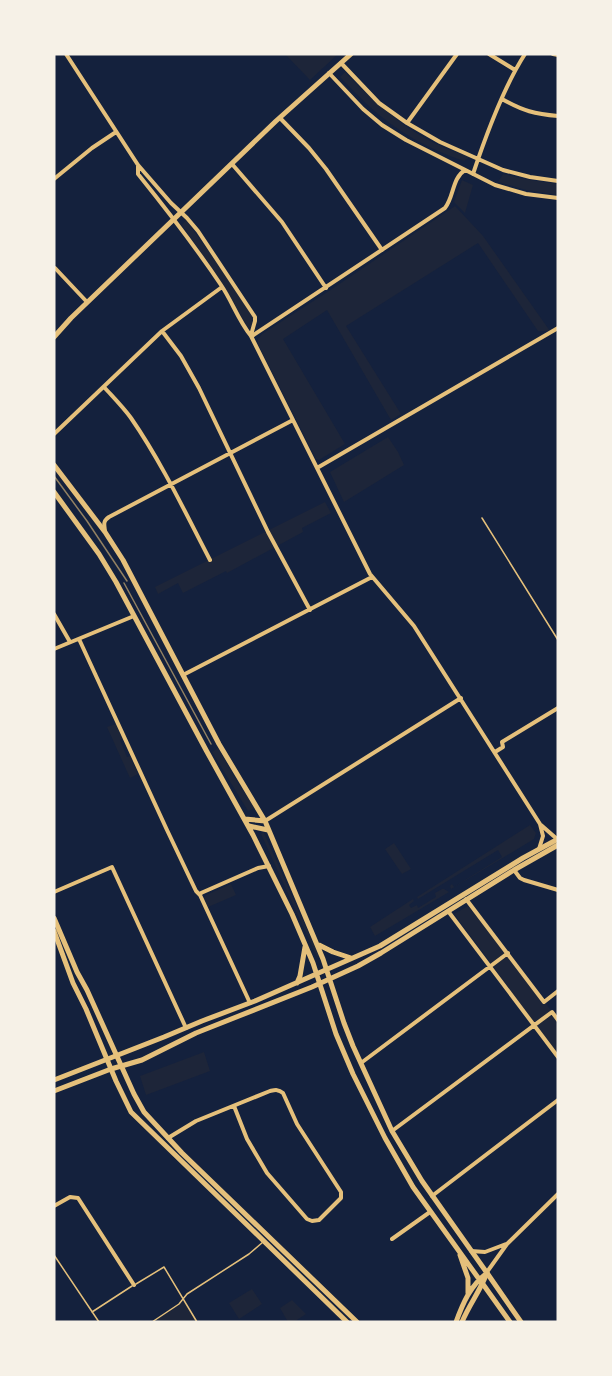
<svg xmlns="http://www.w3.org/2000/svg" width="612" height="1376" font-family="Quicksand,sans-serif">
<rect width="100%" height="100%" fill="#14213d"/>
<!-- green -->
<path fill="#1d2539" d="M285,54H338L310,80Z
M345,72C373,101 402,128 439,145C449,150 459,153 470,157L464,161C430,150 396,131 370,107C360,98 350,87 340,77Z
M503,174L530,180L558,184V195L526,190L498,182Z
M462,180L473,185L465,213L454,202Z
M455,206L483,236L550,331H538L478,243L346,326L401,414L391,420L327,310L283,339L345,444L319,460L316,459L258,344V339L262,334L329,291Z
M186,220L225,274L254,319L252,327L248,328L224,286L182,225Z
M388,437L398,452L404,465L344,502L330,472Z
M325,502L331,513L302,528L303,532L227,573L226,571L183,593L178,583L158,594L155,587Z
M116,724L122,739L120,740L127,757L130,756L138,774L130,778L107,727Z
M218,748L238,783L255,808L248,811L212,752Z
M530,825L536,833L534,839L451,889L450,886L452,884L454,887L502,857L498,850L418,899L417,897Z
M262,833H264L319,956L317,957L261,834Z
M394,843L411,869L402,874L385,849Z
M231,884L236,895L208,907L204,898L206,895Z
M442,889H444L449,892L375,936L370,927L413,899L414,901L409,905L411,908L417,905L418,908L436,897L435,893Z
M468,906L558,1019V1057L493,966L454,914Z
M204,1052L210,1071L146,1095L140,1076Z
M252,1289L262,1304L239,1319L229,1303Z
M292,1300L306,1314L294,1322H288L280,1308Z
M185,1301L198,1322H152Z"/>
<g fill="none" stroke-linecap="round" stroke-linejoin="round">
<!-- service -->
<path stroke="#e5c07b" stroke-width="1.5" d="M482,518L558,640
M54,1255L99,1322
M136,1284L164,1267L197,1322
M92,1312L132,1286
M152,1322L179,1304L187,1294L249,1254L263,1242"/>
<!-- minor -->
<path stroke="#e5c07b" stroke-width="4" d="M66,54L138,165L171,203L187,218L198,231L255,317V321L251,335
M489,54L515,70
M553,54L558,55
M341,63L379,103L407,123L440,142L503,170L530,177L558,181
M329,73L363,109L382,125L406,140L495,185L526,194L558,198
M502,99C523,111 535,114 558,116
M280,118L309,148L326,169L382,250
M407,123L457,54
M232,164L282,222L326,288
M138,165V174C167,210 195,246 221,285C232,301 238,320 251,336L370,574L414,626L540,824L543,836L539,849
M473,174C486,135 503,88 525,54
M54,179L92,148L116,132
M55,268L87,302
M162,331L181,356L199,388L268,532L310,610
M252,336L445,208C454,197 452,178 465,170
M104,387C113,397 123,407 131,418C162,463 185,512 210,560
M54,434L162,331L222,287
M317,468L558,328
M105,531C104,524 103,521 109,517L293,420
M54,614L70,642
M79,639L167,830L196,891L200,895
M54,649L134,616
M183,675L372,577
M495,752L503,747L502,742L558,708
M265,821L461,698
M541,825L557,839
M514,870L520,878L524,880L558,890
M54,892L112,867L186,1028
M466,899L544,1002L558,991
M448,911L558,1057
M250,1003L200,895L201,893L258,868L269,866
M361,1063L508,953
M392,1131L552,1012L558,1020
M168,1138L196,1121L270,1091C275,1090 278,1089 283,1093L297,1124L341,1192V1198L319,1220L312,1221L307,1219L267,1173L247,1139L234,1106
M432,1196L558,1100
M54,1206L70,1197L78,1198L134,1285
M392,1239L430,1212
M471,1251L485,1252L506,1244
M487,1272L507,1244L558,1194"/>
<!-- secondary -->
<path stroke="#e5c07b" stroke-width="5" d="M54,337L71,318L276,121L351,54
M54,918L77,972L87,990L134,1094L144,1112L182,1153L357,1322
M54,931L73,983L86,1009L116,1081L131,1112L347,1322
M487,1273L521,1322
M480,1280L510,1322"/>
<!-- primary -->
<path stroke="#e5c07b" stroke-width="5" d="M54,465L105,532L123,560L219,744L265,821L323,959L344,1023L353,1046L392,1131L422,1181L487,1273
M54,492L99,554L116,582L206,750L253,835L292,914L313,963L336,1034L353,1074L385,1138L413,1187L479,1279
M245,819L265,821
M249,826L268,830
M319,945L333,952L351,958
M297,983L300,976L305,947
M54,1080L164,1037L202,1021L255,1001L380,946L523,858L558,839
M54,1091L111,1069L142,1060L196,1033L312,987L358,966L381,953L514,870L558,845
M460,1255L468,1278V1293
M456,1322C463,1303 470,1286 487,1273
M462,1322C469,1305 480,1291 486,1275"/>
<!-- tram -->
<path stroke="#918062" stroke-width="1.5" d="M54,476L87,521L127,581"/>
<!-- rail -->
<path stroke="#918062" stroke-width="1.5" d="M124,583L211,744"/>
</g>
<!-- border -->
<rect width="612" height="1376" fill="none" stroke="#f6f1e7" stroke-width="111"/>
</svg>
